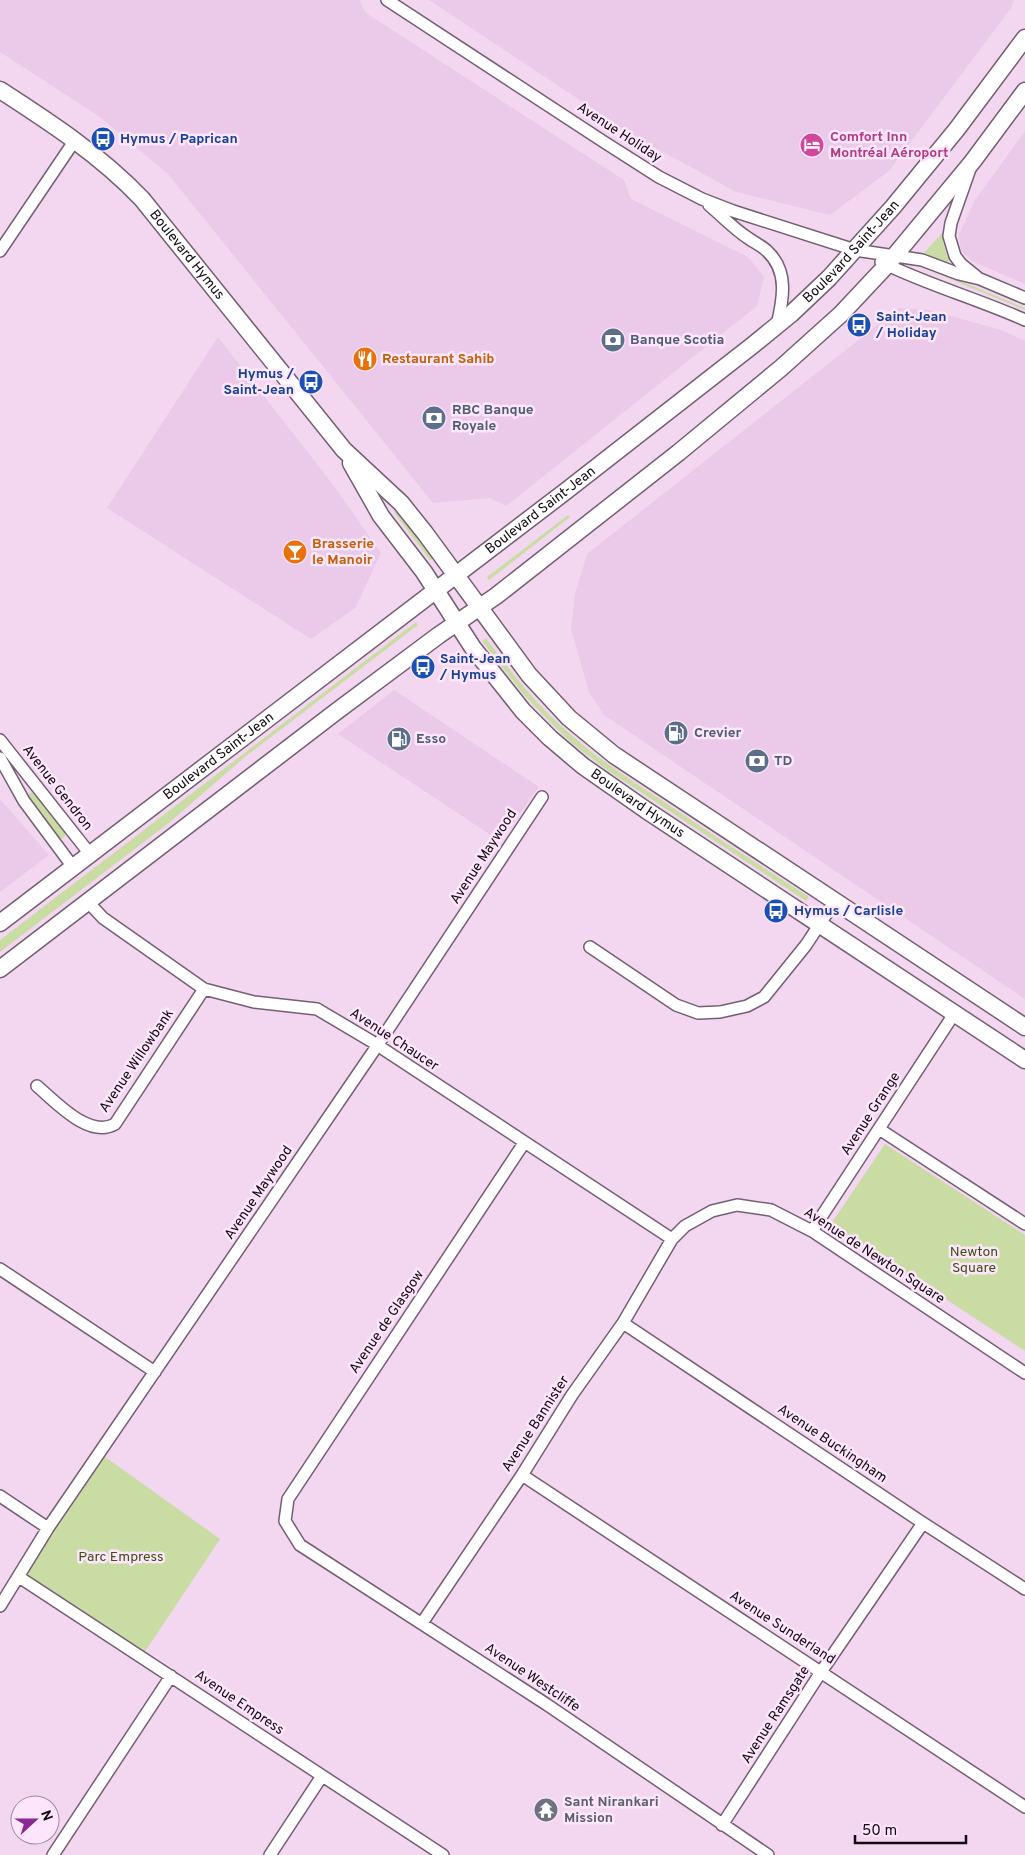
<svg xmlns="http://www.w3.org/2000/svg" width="1025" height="1855" font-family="Overpass,sans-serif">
<rect width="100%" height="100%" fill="#f3d7f0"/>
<!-- built -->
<path fill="#ebc9e8" d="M0,0H359L366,13L624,180L631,199L748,257L764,277L757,306L506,506L490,498L433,503L168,174L100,117L0,52Z
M429,0H1014L1011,8L889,171L830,215L736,192L634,136Z
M1025,131V284L972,261L962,252L960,245L959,234L975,200Z
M899,308L930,310L1001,330L1025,341V999L604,715L589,692L571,629L575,594L587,554Z
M218,337L334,486L381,553L355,608L311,639L107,508Z
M394,690L539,787L500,841L338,734Z
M0,799L49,855L0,892Z"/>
<!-- green -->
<path fill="#c9dca3" d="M943,232V243L949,261L946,263L922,255Z
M917,263L1025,308V310L916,265Z
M395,512H398L434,558L430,560L395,514Z
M568,515L570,517L489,580L487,577Z
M416,622L418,625L246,756L170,822L0,952V940Z
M486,638C508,668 530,697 557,722C589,753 626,777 663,801C711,834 760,865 809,897L806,901L607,770L573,744L551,723L523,694L482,641Z
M30,793H35L37,796L65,832V837L60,839L58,837L29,800L28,798Z
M885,1144L1025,1235V1351L831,1224Z
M101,1454L220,1539L142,1656L19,1577Z"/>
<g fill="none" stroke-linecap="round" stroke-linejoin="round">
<defs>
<path id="street" d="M387,0L604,142L659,177L702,199L733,211L855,250L922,260L959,274L980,279L1025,298
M970,169L951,223L949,236L955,256L961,264L977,277
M709,205C722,216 734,229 748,238C755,243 762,246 767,251C789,271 783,300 777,325
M0,251L75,140
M881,262C928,285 978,299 1025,320
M0,740L90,854
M0,758L24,801L73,867
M88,902L103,918L204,989L254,1002L317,1009L371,1041L672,1239
M590,947L676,1005L698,1013L720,1012L747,1006L764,997L806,945L835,901
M37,1086C56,1102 89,1139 115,1124L204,989
M879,1129L1025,1224
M524,1143L288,1499L285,1521L300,1545L546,1704L768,1855
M812,1231L954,1014
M0,1269L155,1372
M623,1323L923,1523L1025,1589
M522,1475L1025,1807
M0,1496L48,1528
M19,1577L443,1855
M0,1606L48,1528L377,1046L542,797
M422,1623L522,1475L572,1395L623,1323L672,1239L685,1226L712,1211L737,1205L771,1210L812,1231L1025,1373
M722,1825L821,1672L923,1523
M53,1855L171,1676
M270,1855L322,1776"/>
<g id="secondary">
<path id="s1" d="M0,90C51,123 100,155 142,199L344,450L401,503L425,533L529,675L569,718L614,755L1025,1027"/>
<path id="s2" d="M351,463L381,516L424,572L473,648L523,711L550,738L583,766L646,810L1025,1060"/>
<path id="s3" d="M0,923L566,491L753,345L791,314L829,278L893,207L957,129L1025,38"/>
<path d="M0,969L337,711L439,635L496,596L678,453L781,368L841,314L887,265L973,161L1025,91"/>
</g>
</defs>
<!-- street casing -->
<use href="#street" stroke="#765e74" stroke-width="14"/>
<!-- secondary casing -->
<use href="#secondary" stroke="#765e74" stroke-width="19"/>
<!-- street -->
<use href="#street" stroke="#fff" stroke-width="11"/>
<!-- secondary -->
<use href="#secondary" stroke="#fff" stroke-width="16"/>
</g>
<!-- icons -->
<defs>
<symbol id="bus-disc" viewBox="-11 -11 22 22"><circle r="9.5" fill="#1a4fb4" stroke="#fde6fb"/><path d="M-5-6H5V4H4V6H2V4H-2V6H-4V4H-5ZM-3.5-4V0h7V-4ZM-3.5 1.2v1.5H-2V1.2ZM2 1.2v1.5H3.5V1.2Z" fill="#fff"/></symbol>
<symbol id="hotel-disc" viewBox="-11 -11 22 22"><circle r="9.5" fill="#d1479c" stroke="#fde6fb"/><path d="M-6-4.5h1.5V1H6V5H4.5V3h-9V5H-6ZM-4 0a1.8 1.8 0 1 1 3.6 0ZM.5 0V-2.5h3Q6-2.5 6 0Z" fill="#fff"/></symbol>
<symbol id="bank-disc" viewBox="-11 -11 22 22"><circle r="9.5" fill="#5c6f8a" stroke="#fde6fb"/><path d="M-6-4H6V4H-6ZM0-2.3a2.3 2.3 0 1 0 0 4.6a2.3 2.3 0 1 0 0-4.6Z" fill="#fff"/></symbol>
<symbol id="restaurant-disc" viewBox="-11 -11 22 22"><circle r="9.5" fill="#e8710a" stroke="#fde6fb"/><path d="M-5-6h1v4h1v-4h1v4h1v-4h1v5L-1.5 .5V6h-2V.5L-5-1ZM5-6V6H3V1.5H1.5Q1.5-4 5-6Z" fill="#fff"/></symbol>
<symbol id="bar-disc" viewBox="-11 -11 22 22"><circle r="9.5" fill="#e8710a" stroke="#fde6fb"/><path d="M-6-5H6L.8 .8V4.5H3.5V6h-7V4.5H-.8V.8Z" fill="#fff"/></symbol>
<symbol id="fuel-disc" viewBox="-11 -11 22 22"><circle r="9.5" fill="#5c6f8a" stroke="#fde6fb"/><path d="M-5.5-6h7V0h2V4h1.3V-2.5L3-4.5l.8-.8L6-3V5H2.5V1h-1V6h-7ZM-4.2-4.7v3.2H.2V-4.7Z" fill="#fff"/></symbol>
<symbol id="temple-disc" viewBox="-11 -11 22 22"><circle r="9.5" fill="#6b7280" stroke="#fde6fb"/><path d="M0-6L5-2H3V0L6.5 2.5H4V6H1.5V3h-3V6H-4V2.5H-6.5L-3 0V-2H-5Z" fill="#fff"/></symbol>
</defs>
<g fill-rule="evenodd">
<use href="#bus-disc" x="89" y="125" width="28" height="28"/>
<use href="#hotel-disc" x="798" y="131" width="28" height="28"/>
<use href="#bus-disc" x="845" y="311" width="28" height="28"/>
<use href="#bank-disc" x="599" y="326" width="28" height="28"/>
<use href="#restaurant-disc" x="351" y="345" width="28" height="28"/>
<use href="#bus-disc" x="297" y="368" width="28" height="28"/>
<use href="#bank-disc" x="420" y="404" width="28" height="28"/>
<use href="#bar-disc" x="281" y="538" width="28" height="28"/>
<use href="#bus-disc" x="409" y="653" width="28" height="28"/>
<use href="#fuel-disc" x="662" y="719" width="28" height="28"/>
<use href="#fuel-disc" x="385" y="725" width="28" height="28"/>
<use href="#bank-disc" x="743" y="747" width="28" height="28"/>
<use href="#bus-disc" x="762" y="897" width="28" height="28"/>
<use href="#temple-disc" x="532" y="1796" width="28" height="28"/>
</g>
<g text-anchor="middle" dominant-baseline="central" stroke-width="5" stroke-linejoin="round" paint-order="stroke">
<!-- street labels -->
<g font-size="14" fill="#130a13" stroke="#fde6fb">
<text transform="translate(619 133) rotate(33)">Avenue Holiday</text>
<text stroke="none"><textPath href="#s3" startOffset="1085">Boulevard Saint-Jean</textPath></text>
<text stroke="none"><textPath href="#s1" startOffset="251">Boulevard Hymus</textPath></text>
<text stroke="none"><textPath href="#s3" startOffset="680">Boulevard Saint-Jean</textPath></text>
<text stroke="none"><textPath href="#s3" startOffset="275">Boulevard Saint-Jean</textPath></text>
<text transform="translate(57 788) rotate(52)">Avenue Gendron</text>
<text stroke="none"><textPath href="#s2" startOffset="450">Boulevard Hymus</textPath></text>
<text transform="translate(484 857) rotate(-57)">Avenue Maywood</text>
<text transform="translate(394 1040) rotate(33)">Avenue Chaucer</text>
<text transform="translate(137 1061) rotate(-56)">Avenue Willowbank</text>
<text transform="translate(871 1114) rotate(-57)">Avenue Grange</text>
<text transform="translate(259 1193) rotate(-56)">Avenue Maywood</text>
<text transform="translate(874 1256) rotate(33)">Avenue de Newton Square</text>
<text transform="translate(387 1322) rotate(-56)">Avenue de Glasgow</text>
<text transform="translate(536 1424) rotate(-57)">Avenue Bannister</text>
<text transform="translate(832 1444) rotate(34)">Avenue Buckingham</text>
<text transform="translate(782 1628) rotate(33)">Avenue Sunderland</text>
<text transform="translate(532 1678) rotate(34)">Avenue Westcliffe</text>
<text transform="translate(239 1703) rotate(34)">Avenue Empress</text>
<text transform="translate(776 1715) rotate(-57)">Avenue Ramsgate</text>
</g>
<!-- hotel labels -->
<g font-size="14" font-weight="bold" fill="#b23c85" stroke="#fde6fb" text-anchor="start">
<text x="830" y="137">Comfort Inn<tspan x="830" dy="16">Montréal Aéroport</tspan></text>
</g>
<!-- transit labels -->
<g font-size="14" font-weight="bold" fill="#164399" stroke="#fde6fb" text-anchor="start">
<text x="120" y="139">Hymus / Paprican</text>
<text x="876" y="317">Saint-Jean<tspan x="876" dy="16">/ Holiday</tspan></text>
<text x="294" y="374" text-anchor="end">Hymus /<tspan x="294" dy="16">Saint-Jean</tspan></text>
<text x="440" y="659">Saint-Jean<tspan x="440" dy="16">/ Hymus</tspan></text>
<text x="794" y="911">Hymus / Carlisle</text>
</g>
<!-- service labels -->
<g font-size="14" font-weight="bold" fill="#4e5e75" stroke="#fde6fb" text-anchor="start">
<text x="630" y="340">Banque Scotia</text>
<text x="452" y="410">RBC Banque<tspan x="452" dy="16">Royale</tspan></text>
<text x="694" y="733">Crevier</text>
<text x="416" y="739">Esso</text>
<text x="774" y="761">TD</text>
</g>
<!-- food labels -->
<g font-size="14" font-weight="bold" fill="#c56008" stroke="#fde6fb" text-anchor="start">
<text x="382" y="359">Restaurant Sahib</text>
<text x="312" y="544">Brasserie<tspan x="312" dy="16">le Manoir</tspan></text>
</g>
<!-- park labels -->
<g font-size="14" fill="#3e4e0f" stroke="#fde6fb">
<text x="974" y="1252">Newton<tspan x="974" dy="16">Square</tspan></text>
<text x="121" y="1557">Parc Empress</text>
</g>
<!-- worship labels -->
<g font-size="14" font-weight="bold" fill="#5b616d" stroke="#fde6fb" text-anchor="start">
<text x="564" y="1802">Sant Nirankari<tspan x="564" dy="16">Mission</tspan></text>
</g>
</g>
<!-- north arrow -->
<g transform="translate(35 1820) rotate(69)"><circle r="24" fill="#fde6fb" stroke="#9f8e9e"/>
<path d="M0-4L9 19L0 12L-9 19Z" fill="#8a2991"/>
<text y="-8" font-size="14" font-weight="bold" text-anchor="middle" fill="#130a13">N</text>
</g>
<!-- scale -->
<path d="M855 1835v8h111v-8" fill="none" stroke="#130a13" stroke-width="2.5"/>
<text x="862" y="1835" font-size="15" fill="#130a13" stroke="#fde6fb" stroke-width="4" paint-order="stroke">50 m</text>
</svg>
